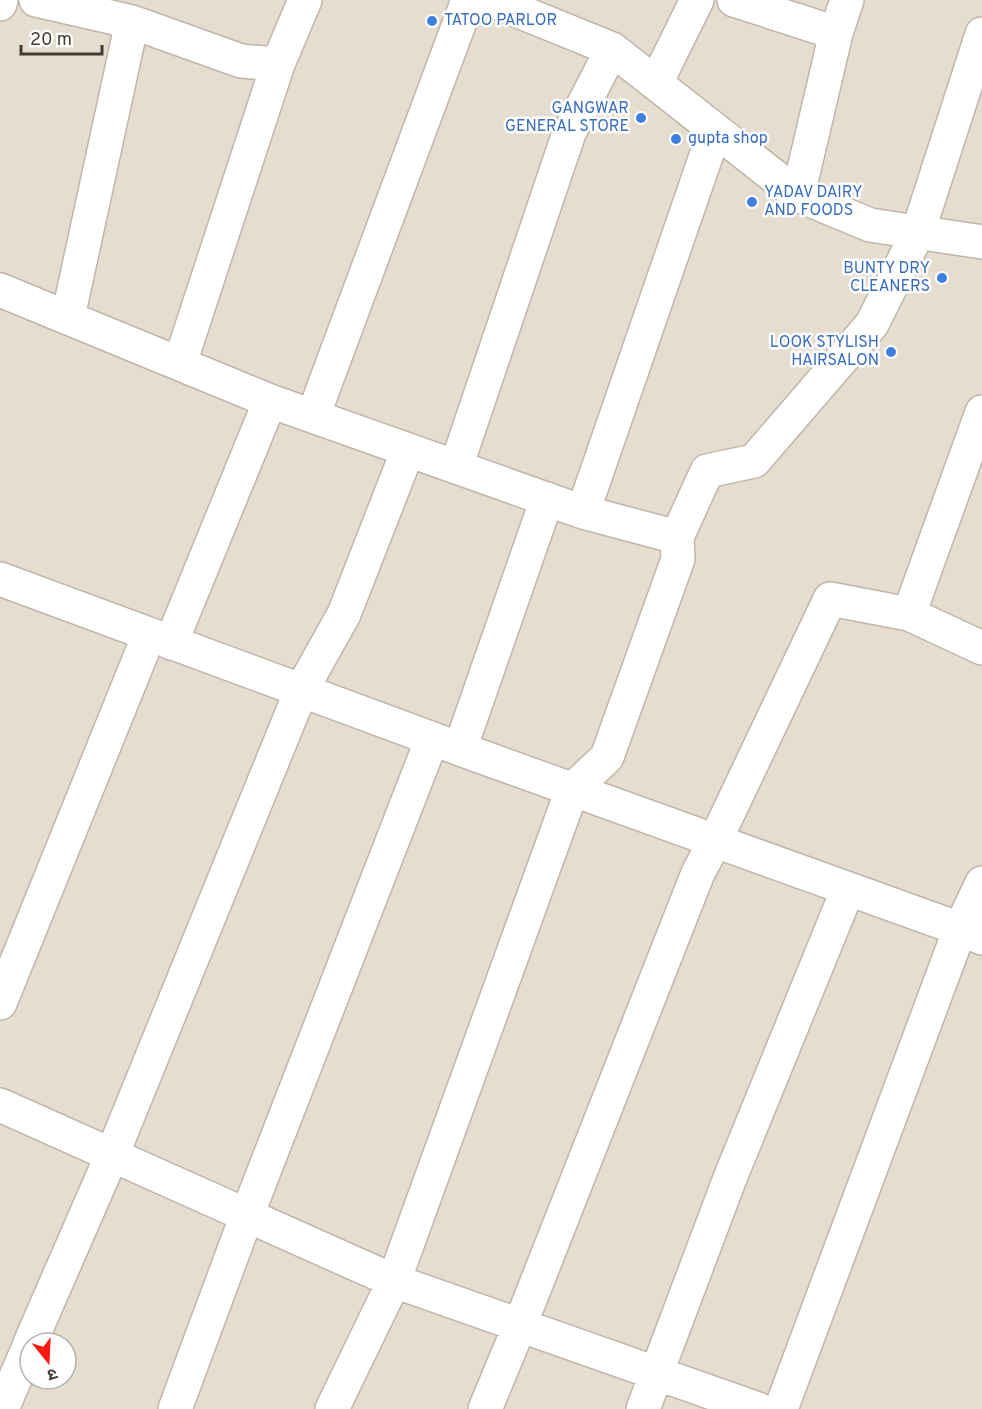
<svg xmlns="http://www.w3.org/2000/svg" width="982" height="1409" font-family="Overpass,'Noto Sans Devanagari',sans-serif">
<rect width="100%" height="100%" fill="#f2ebe3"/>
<!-- residential -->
<path fill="#e6ddd1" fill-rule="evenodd" d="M0,0H982V1409H0ZM30,1343H66V1379H30Z"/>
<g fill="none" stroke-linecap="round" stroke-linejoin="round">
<defs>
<path id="minor" d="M36,0L132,22L241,61L278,64
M491,0L612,49L798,195L870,225L982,242
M734,0L836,33
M0,4L1,0
M656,83L697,0
M798,195L836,33L847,0
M0,290L270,401L171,643
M68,317L132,22
M180,363L278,64L305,0
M270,401L583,512L715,130
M313,416L468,0
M456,467L569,133L612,49
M583,512L677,537
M0,579L460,749L960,929L781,1409
M909,614L982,412
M460,749L547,499
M982,883L960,929L982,938
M0,1003L149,635
M0,1105L394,1281L758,1409
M30,1343L112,1155L301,691L344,614L408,450
M2,1409L30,1344
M175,1409L247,1215L432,739
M332,1409L394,1281L572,790L607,757L678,559L677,537L707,471L754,461L872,324L918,232L982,34
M485,1409L520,1325L698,873L715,841L830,599L909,614L982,648
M643,1409L730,1178L848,889"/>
</defs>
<!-- minor casing -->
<use href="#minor" stroke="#c0b5a9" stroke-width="36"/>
<!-- minor -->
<use href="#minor" stroke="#fff" stroke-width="33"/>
</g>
<!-- markers -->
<g fill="#3f7fe0" stroke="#fff" stroke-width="2">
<circle cx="432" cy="21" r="6"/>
<circle cx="641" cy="118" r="6"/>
<circle cx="676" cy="139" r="6"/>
<circle cx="752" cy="202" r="6"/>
<circle cx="942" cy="278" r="6"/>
<circle cx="891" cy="352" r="6"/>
</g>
<g text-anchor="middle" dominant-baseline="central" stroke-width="5" stroke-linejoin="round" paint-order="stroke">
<!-- shop labels -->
<g font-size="16" fill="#366cbe" stroke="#fff" text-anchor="start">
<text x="444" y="21">TATOO PARLOR</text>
<text x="629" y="109" text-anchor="end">GANGWAR<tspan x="629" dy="18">GENERAL STORE</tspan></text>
<text x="688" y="139">gupta shop</text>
<text x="764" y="193">YADAV DAIRY<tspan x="764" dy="18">AND FOODS</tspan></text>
<text x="930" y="269" text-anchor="end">BUNTY DRY<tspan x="930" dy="18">CLEANERS</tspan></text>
<text x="879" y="343" text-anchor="end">LOOK STYLISH<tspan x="879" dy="18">HAIRSALON</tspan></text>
</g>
</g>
<!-- north arrow -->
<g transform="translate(48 1361) rotate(162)"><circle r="28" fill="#ffffff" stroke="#b4b1ad" stroke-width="1.5"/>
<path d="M0-4.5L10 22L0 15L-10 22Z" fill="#fb1811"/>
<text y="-9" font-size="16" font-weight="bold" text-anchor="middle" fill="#433b33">उ</text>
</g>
<!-- scale -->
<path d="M21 45v9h81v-9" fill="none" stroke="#433b33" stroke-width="3"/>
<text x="30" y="45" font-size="18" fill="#433b33" stroke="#ffffff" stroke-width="4.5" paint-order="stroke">20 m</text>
</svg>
